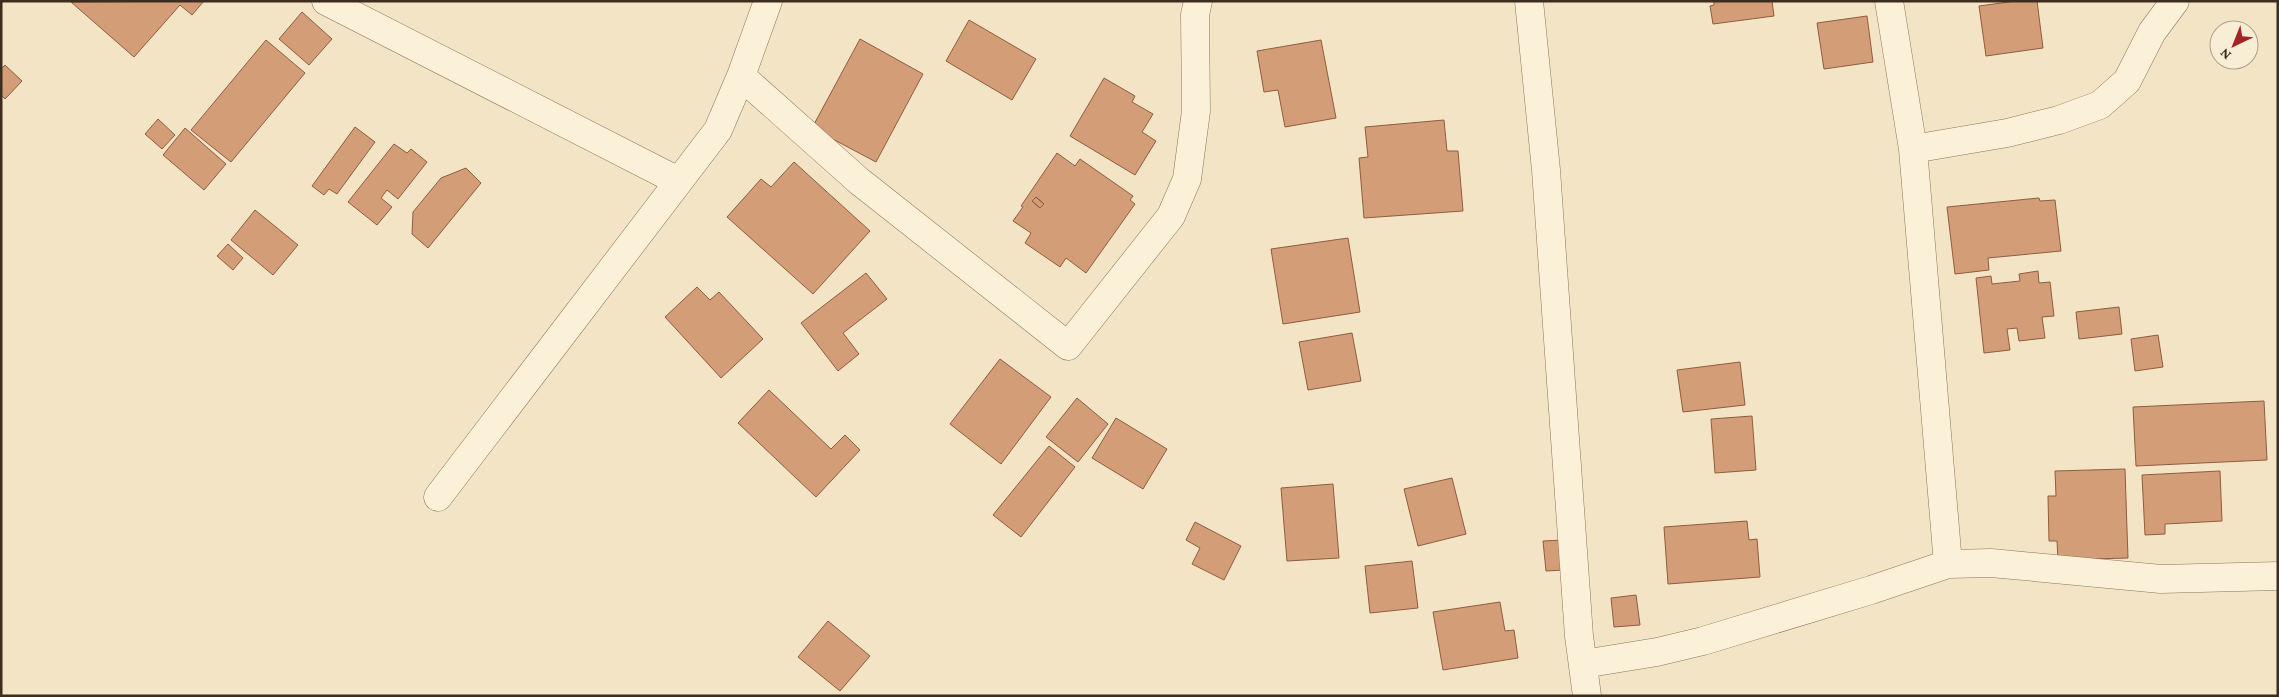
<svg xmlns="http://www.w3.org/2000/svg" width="2279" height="697" font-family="'Crimson Pro',serif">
<rect width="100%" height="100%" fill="#f2e4c5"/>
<!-- building -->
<path fill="#d39d78" stroke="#905d3d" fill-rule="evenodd" d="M204,1L192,15L180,5L134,57L71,2Z
M1714,1H1772L1774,16L1713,24L1710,6L1714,5Z
M2016,1H2037L2043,48L1986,56L1979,6Z
M302,12L332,39L309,65L279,39Z
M1867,16L1873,62L1824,69L1817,23Z
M969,20L1036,59L1012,100L946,61Z
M860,39L923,74L876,162L812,128Z
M266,40L305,73L231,162L191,130Z
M1321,40L1336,118L1285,127L1278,90L1264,92L1257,51Z
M5,65L22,81L5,99L1,95V69Z
M1104,78L1135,96L1132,102L1153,114L1142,132L1156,141L1135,175L1070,136Z
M158,119L175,135L162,149L145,134Z
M1444,120L1447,151H1458L1463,211L1364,218L1359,158L1368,157L1365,127Z
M355,127L375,142L337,194L329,189L324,195L312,186Z
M185,128L226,164L204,190L163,155Z
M394,144L407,153L411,149L427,162L398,199L387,190L381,198L392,207L377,225L348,202Z
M1057,153L1075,166L1080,159L1133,196L1130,200L1135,204L1086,273L1066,258L1060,267L1025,243L1031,233L1013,221L1023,207L1021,206ZM1036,197L1044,204L1040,208L1032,201Z
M794,162L870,231L813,294L727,217L761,179L771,187Z
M466,168L481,183L428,248L412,234L413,212L441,178Z
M1036,197L1044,204L1040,208L1032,201Z
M2039,198L2040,201L2055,200L2061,251L1988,258L1989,270L1955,274L1947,207Z
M255,210L298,245L273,275L231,240Z
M1348,238L1360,312L1283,324L1271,249Z
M228,244L243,258L233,270L217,256Z
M2038,271L2039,283L2050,282L2054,316L2042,317L2045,338L2019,341L2017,328L2007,329L2010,350L1984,353L1976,278L1991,276L1992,284L2020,281L2019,274Z
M866,273L887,299L843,333L859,354L838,371L801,323Z
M697,287L710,300L719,292L763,339L721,378L665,317Z
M2119,307L2122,334L2079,339L2076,312Z
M1352,333L1361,381L1308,390L1299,342Z
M2158,335L2163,367L2135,371L2131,339Z
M1000,359L1051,397L1001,464L950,424Z
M1740,362L1745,405L1683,412L1677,370Z
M769,390L831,449L845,435L860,450L816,497L738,423Z
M1077,398L1108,424L1078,462L1046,437Z
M2264,401L2267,460L2136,466L2133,407Z
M1752,416L1756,470L1715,473L1711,419Z
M1116,418L1167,449L1143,489L1092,458Z
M1049,446L1075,467L1021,537L993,515Z
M2125,469L2128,558L2058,560L2057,541H2049L2048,496H2056L2055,471Z
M2220,471L2222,521L2165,524V534L2145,535L2142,475Z
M1452,478L1466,534L1418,546L1404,489Z
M1333,484L1339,558L1287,561L1281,488Z
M1747,521L1749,540L1757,539L1760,577L1668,584L1664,527Z
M1195,522L1241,546L1224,580L1192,564L1200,548L1186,540Z
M1562,540L1564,570L1546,571L1543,541Z
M1412,561L1418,608L1370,613L1365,566Z
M1636,595L1640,625L1614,627L1611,598Z
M1500,602L1505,631L1514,630L1518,658L1443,670L1433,612Z
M828,621L870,656L840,691L798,657Z"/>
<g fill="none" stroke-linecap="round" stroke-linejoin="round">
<defs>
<path id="minor" d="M326,1L678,181
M1529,1L1546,170L1579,636L1587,696
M1889,1L1913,149L1948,564
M741,76L859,181L1068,346L1171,216L1187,179L1196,111L1195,15L1198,1
M1913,149L2007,133L2059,120L2100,105L2127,81L2152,32L2175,1
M438,497L718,130L741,76L768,1
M1583,664L1657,652L1703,641L1871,590L1948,564L1991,563L2161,579L2278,576"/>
</defs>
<!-- minor casing -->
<use href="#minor" stroke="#8e7559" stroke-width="29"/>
<!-- minor -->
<use href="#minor" stroke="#fbf1d9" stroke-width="28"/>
</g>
<!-- border -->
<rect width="2279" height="697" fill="none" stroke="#3d2d1e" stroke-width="5"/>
<!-- north arrow -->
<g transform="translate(2234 45) rotate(223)"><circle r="24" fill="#f8eed5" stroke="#ada18c"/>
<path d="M0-4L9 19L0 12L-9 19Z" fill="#a22426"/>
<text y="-8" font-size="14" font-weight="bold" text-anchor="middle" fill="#3d2d1e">N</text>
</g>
</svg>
